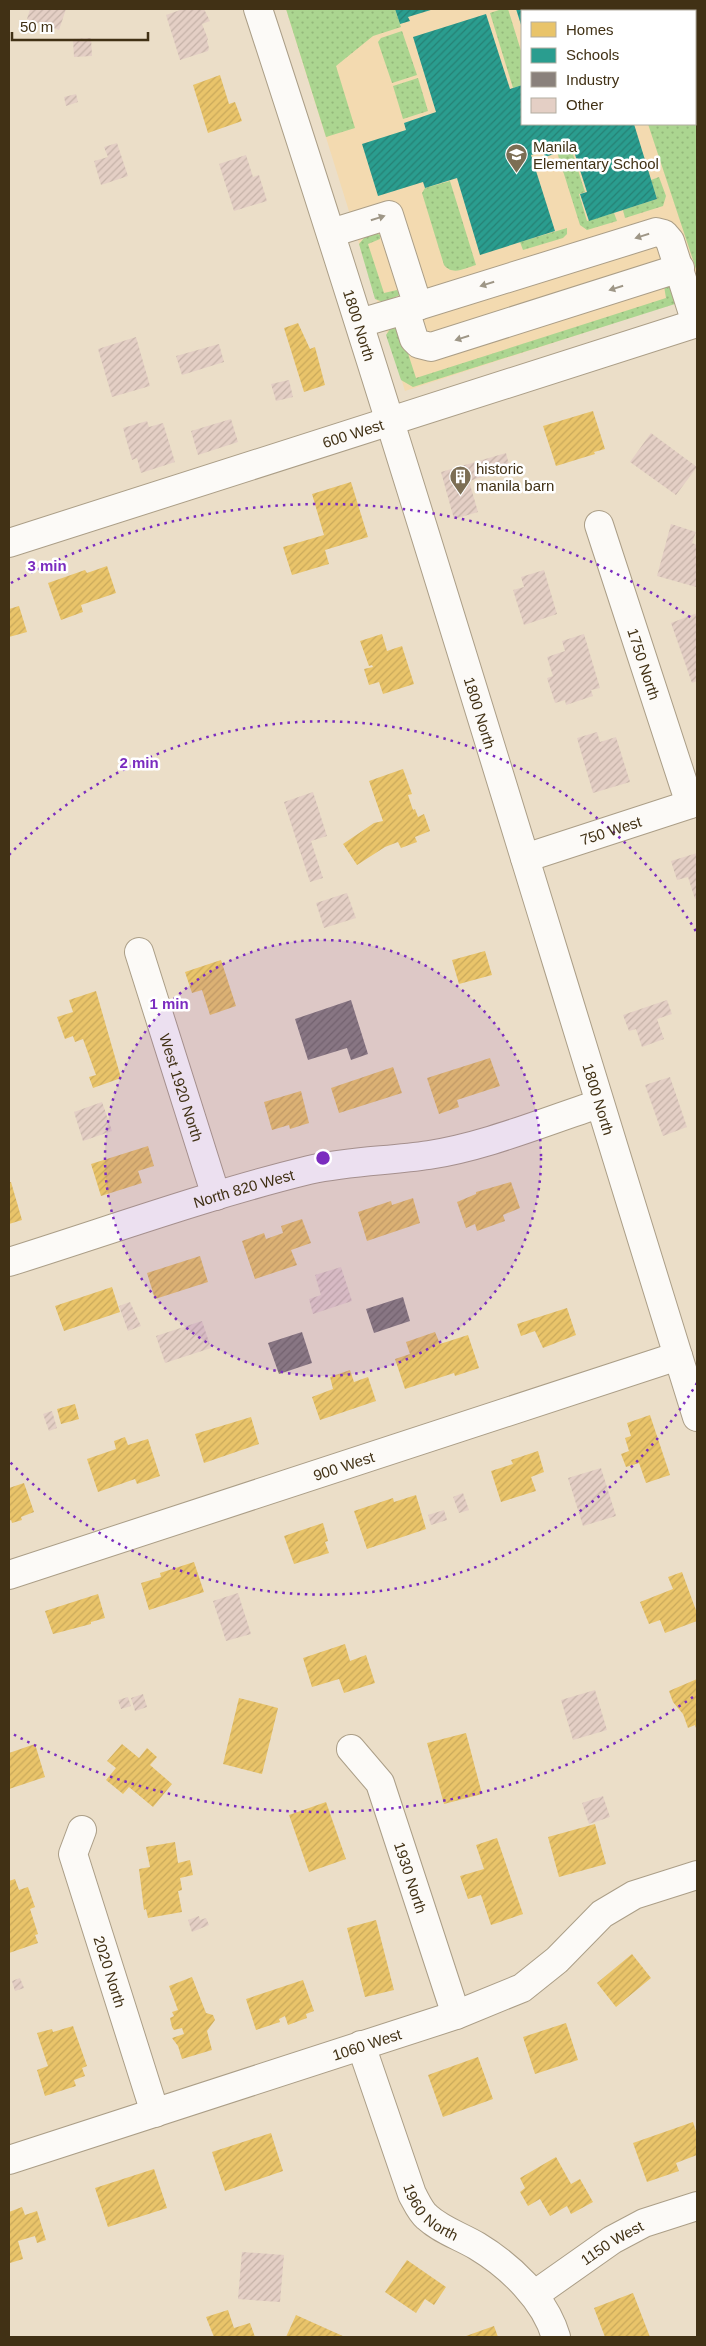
<svg xmlns="http://www.w3.org/2000/svg" width="706" height="2346" font-family="Arial,sans-serif">
<defs>
<pattern id="green-dots" width="8" height="8" patternUnits="userSpaceOnUse" patternTransform="scale(1.25)"><rect width="8" height="8" fill="#abd590"/><path d="M2 2h.1M6 6h.1" fill="none" stroke="#94b77b" stroke-width="1.8" stroke-linecap="round"/></pattern>
<pattern id="homes-hatch" width="6" height="6" patternUnits="userSpaceOnUse" patternTransform="scale(1.25)"><rect width="6" height="6" fill="#e9c46a"/><path d="M-1 1l2-2M0 6l6-6M5 7l2-2" fill="none" stroke="#c9a95b"/></pattern>
<pattern id="schools-hatch" width="6" height="6" patternUnits="userSpaceOnUse" patternTransform="scale(1.25)"><rect width="6" height="6" fill="#2a9d8f"/><path d="M-1 1l2-2M0 6l6-6M5 7l2-2" fill="none" stroke="#268174"/></pattern>
<pattern id="industry-hatch" width="6" height="6" patternUnits="userSpaceOnUse" patternTransform="scale(1.25)"><rect width="6" height="6" fill="#8a817c"/><path d="M-1 1l2-2M0 6l6-6M5 7l2-2" fill="none" stroke="#726a64"/></pattern>
<pattern id="building-hatch" width="6" height="6" patternUnits="userSpaceOnUse" patternTransform="scale(1.25)"><rect width="6" height="6" fill="#e4cfc5"/><path d="M-1 1l2-2M0 6l6-6M5 7l2-2" fill="none" stroke="#c5b2a8"/></pattern>
</defs>
<rect width="100%" height="100%" fill="#ebdec8"/>
<!-- built -->
<path fill="#f3dab0" fill-rule="evenodd" d="M286,9H697V296L405,391ZM522,11H695V124H522Z"/>
<!-- green -->
<path fill="url(#green-dots)" d="M286,9H395L401,27L373,36L336,66L355,128L326,137Z
M502,9H508L522,54V85L513,88L490,13Z
M612,9H697V272L648,124H695V11H613Z
M402,31L417,75L392,83L378,42L381,38Z
M418,78L428,111L403,119L393,86Z
M570,145L585,192L579,194L587,221L614,213L617,221L587,230L580,225L558,155V149Z
M659,177L666,196L663,206L625,218L623,210L657,199L651,180Z
M450,181L476,265C465,268 453,276 444,265L422,193L425,188Z
M567,228V234L563,238L523,250L520,242Z
M376,233L380,235V239L368,244L384,293L397,290L400,295L383,302L375,299L359,244L364,238Z
M670,282L676,301L675,304L413,387L401,380L386,335L390,329L396,328L401,332L416,378L666,298L664,286Z"/>
<!-- homes -->
<path fill="url(#homes-hatch)" d="M220,75L229,104L235,102L242,121L208,133L193,85Z
M298,323L310,349L315,347L325,385L304,392L284,328Z
M593,411L605,449L594,452L595,454L556,466L543,426Z
M351,482L368,537L325,550L329,564L292,575L283,547L324,535L312,494Z
M107,566L116,593L81,605L83,612L61,620L48,583L85,570L87,573Z
M19,606L27,632L9,637V609Z
M382,634L387,651L402,646L414,684L383,694L379,682L369,685L364,669L373,667L372,665L369,666L360,641Z
M403,769L412,794L408,795L413,810L415,809L418,817L424,814L430,831L415,837L417,842L401,848L398,842L385,847L357,865L343,844L374,823L383,821L369,781Z
M485,951L492,975L459,984L452,960Z
M221,960L236,1006L210,1015L202,990L192,993L185,972Z
M96,991L121,1078L93,1088L89,1077L96,1075L83,1039L75,1042L73,1036L65,1039L57,1017L73,1012L69,1000Z
M490,1058L500,1086L457,1100L459,1107L439,1114L427,1078Z
M393,1067L402,1093L339,1113L331,1088Z
M301,1091L309,1123L290,1129L289,1125L272,1130L264,1102Z
M148,1146L154,1166L138,1171L142,1183L101,1196L91,1164Z
M9,1182H11L22,1220L9,1224Z
M511,1182L520,1208L503,1215L505,1221L477,1231L475,1224L466,1228L457,1202L476,1194V1192Z
M413,1198L420,1223L367,1241L358,1212L391,1201L392,1205Z
M302,1219L311,1243L291,1250L297,1265L255,1279L242,1241L264,1233L266,1239L283,1233L281,1226Z
M200,1256L208,1282L155,1299L147,1273Z
M112,1287L120,1312L64,1331L55,1306Z
M567,1308L576,1335L543,1348L535,1331L521,1336L517,1324Z
M435,1332L440,1344L468,1335L479,1368L455,1376L454,1373L405,1389L395,1359L410,1354L406,1342Z
M350,1370L354,1382L368,1377L376,1401L320,1420L312,1397L333,1389L330,1377Z
M75,1404L79,1419L61,1424L57,1409Z
M650,1415L670,1475L646,1483L639,1463L626,1467L621,1454L629,1451L625,1438L631,1436L627,1423Z
M251,1417L259,1444L204,1463L195,1434Z
M125,1437L128,1445L148,1439L160,1476L137,1484L135,1479L98,1492L87,1459L116,1449L114,1441Z
M538,1451L544,1472L531,1477L536,1491L501,1502L491,1471L513,1464L511,1460Z
M24,1483L34,1512L21,1517L22,1520L12,1523L11,1520L9,1521V1488Z
M416,1495L426,1529L367,1549L354,1511L393,1498L394,1502Z
M323,1523L328,1541L325,1542L329,1553L294,1564L284,1536Z
M194,1562L204,1592L149,1610L141,1583L161,1577L160,1573Z
M682,1572L697,1613V1621L665,1633L660,1620L649,1624L640,1602L673,1589L668,1577Z
M98,1594L105,1618L91,1622V1624L53,1634L45,1611Z
M345,1644L350,1661L366,1655L375,1683L344,1693L339,1679L312,1687L303,1658Z
M697,1679V1731L695,1725L688,1728L683,1714L673,1702L669,1691Z
M239,1698L278,1708L262,1774L223,1764Z
M466,1733L482,1794L444,1804L427,1743Z
M35,1744L45,1777L9,1789V1753Z
M122,1744L139,1758L147,1748L157,1757L150,1765L172,1784L153,1807L129,1787L123,1794L106,1780L116,1768L107,1761Z
M326,1802L346,1859L309,1872L289,1815Z
M595,1824L606,1864L559,1877L548,1837Z
M497,1838L523,1914L491,1925L481,1895L468,1899L460,1876L484,1869L476,1845Z
M175,1842L178,1863L190,1860L193,1875L180,1878L182,1890L178,1891L182,1912L148,1918L146,1909L144,1910L139,1869L150,1867L146,1847Z
M15,1879L19,1890L28,1887L35,1907L30,1909L38,1934L35,1935L38,1943L9,1953V1881Z
M376,1920L394,1990L365,1997L347,1928Z
M632,1954L651,1978L616,2007L597,1983Z
M192,1977L206,2013L213,2015L215,2020L207,2031L212,2050L182,2059L178,2046L172,2038L184,2034L182,2028L174,2030L172,2027L170,2018L174,2016L172,2012L178,2010L169,1986Z
M303,1980L314,2011L306,2014L307,2018L288,2025L285,2016L279,2019L280,2022L256,2030L246,1999Z
M566,2023L578,2060L535,2074L523,2037Z
M73,2026L87,2066L82,2068L85,2076L74,2080L76,2086L45,2096L37,2070L48,2066L37,2033L52,2029L53,2032Z
M478,2057L493,2099L443,2117L428,2075Z
M693,2122L697,2134V2155L676,2163L679,2171L647,2182L633,2143Z
M271,2133L283,2171L225,2191L212,2152Z
M556,2157L571,2184L580,2179L593,2202L571,2214L567,2206L550,2216L540,2199L528,2206L520,2192L525,2188L520,2178Z
M154,2169L167,2208L108,2227L95,2188Z
M22,2207L25,2215L37,2211L46,2240L37,2243L35,2236L18,2241L23,2259L10,2263L9,2212Z
M407,2260L446,2287L434,2305L425,2299L416,2313L385,2292Z
M633,2293L650,2337H605L594,2308Z
M228,2310L234,2328L250,2323L255,2337H214L206,2317Z
M296,2315L345,2337H286Z
M494,2326L498,2337H467L466,2336Z"/>
<!-- schools -->
<path fill="url(#schools-hatch)" d="M395,9H434L408,17L410,21L400,24Z
M516,9H597L598,11H522V28Z
M486,14L510,89L522,85V124H634L657,199L589,221L580,194L587,192L571,142L555,147L557,153L545,157L543,151L531,155L555,231L480,255L457,178L425,188L423,182L378,196L362,144L406,130L404,123L436,112L413,37Z"/>
<!-- industry -->
<path fill="url(#industry-hatch)" d="M351,1000L368,1054L351,1060L347,1048L308,1060L295,1019Z
M403,1297L410,1321L374,1333L366,1309Z
M302,1332L312,1363L279,1374L268,1343Z"/>
<!-- building -->
<path fill="url(#building-hatch)" d="M30,9H66L59,30L27,19Z
M183,9H204L210,21L202,24L208,39L207,41L209,48L208,51L180,60L166,15Z
M91,38L92,56L74,57L73,39Z
M76,94L78,102L66,106L64,97Z
M117,143L128,176L101,185L94,161L108,157L104,147Z
M246,155L253,177L259,175L267,201L234,211L219,164Z
M136,337L150,386L112,397L98,349Z
M219,344L224,362L182,375L176,356Z
M289,380L293,397L276,401L271,384Z
M231,419L238,442L198,455L191,431Z
M147,421L149,427L163,423L175,462L141,473L137,458L132,460L123,428Z
M651,433L697,467L676,495L630,462Z
M506,453L510,469L469,481L478,512L454,519L441,472Z
M671,524L696,532L692,543L697,545L696,587L657,576Z
M544,570L557,614L524,625L513,590L524,587L521,577Z
M697,613V681L692,683L671,623Z
M584,634L600,688L591,690L593,696L566,705L565,700L555,703L547,678L553,676L547,657L565,651L562,641Z
M597,732L600,742L616,737L630,782L593,793L577,738Z
M313,792L327,836L311,841L323,878L310,882L284,802Z
M697,853V898L695,899L688,877L677,880L671,861Z
M347,893L356,918L324,928L316,903Z
M667,1000L672,1014L657,1019L664,1039L642,1047L636,1029L629,1031L623,1015Z
M670,1077L687,1127L663,1136L645,1085Z
M102,1102L112,1131L83,1141L74,1112Z
M341,1267L352,1301L313,1314L309,1299L321,1295L315,1275Z
M130,1302L141,1326L128,1331L119,1306Z
M202,1321L211,1348L165,1363L156,1336Z
M52,1411L57,1428L49,1431L43,1414Z
M601,1468L616,1516L583,1526L568,1478Z
M463,1493L469,1510L459,1513L453,1497Z
M444,1510L447,1520L431,1525L428,1515Z
M238,1593L251,1634L226,1641L213,1601Z
M595,1690L607,1730L573,1740L561,1700Z
M143,1694L147,1707L135,1711L131,1698Z
M128,1697L131,1706L121,1709L118,1700Z
M603,1796L610,1817L589,1824L582,1803Z
M199,1916L200,1920L206,1918L209,1925L192,1932L188,1920Z
M20,1978L24,1988L15,1991L12,1981Z
M242,2252L284,2255L280,2302L238,2299Z"/>
<g fill="none" stroke-linecap="round" stroke-linejoin="round">
<defs>
<g id="minor">
<path id="s1" d="M258,9C411,476 551,948 697,1417"/>
<path d="M331,233L389,215L418,306L360,323"/>
<path d="M418,306L656,232L664,234L670,241L696,323"/>
<path d="M405,310L414,339L419,344L431,347L680,268"/>
<path id="s2" d="M599,525L690,804"/>
<path id="s3" d="M9,543L697,323"/>
<path id="s4" d="M525,858L697,802"/>
<path id="s5" d="M139,952L216,1196"/>
<path id="s6" d="M9,1262C108,1231 207,1195 309,1170C348,1161 389,1161 429,1155C487,1146 543,1122 599,1104"/>
<path id="s7" d="M9,1575L678,1356"/>
<path id="s8" d="M351,1749L380,1783L456,2015"/>
<path id="s9" d="M82,1830L73,1854L155,2113"/>
<path id="s10" d="M361,2045L412,2194C416,2201 420,2211 427,2217C441,2230 460,2236 477,2246C510,2266 545,2299 556,2337"/>
<path id="s11" d="M9,2160L456,2015L522,1988L557,1960L602,1914L634,1895L697,1875"/>
<path id="s12" d="M534,2295L612,2240L644,2223L697,2206"/>
</g>
</defs>
<!-- minor casing -->
<use href="#minor" stroke="#ab9e87" stroke-width="30"/>
<!-- minor -->
<use href="#minor" stroke="#fcfaf7" stroke-width="28"/>
</g>
<!-- one-way arrows -->
<defs><path id="oneway-solid" d="M-6-.8H1V-3.2L6.5 0L1 3.2V.8H-6Z" transform="scale(1.25)"/></defs>
<g fill="#9e9686">
<use href="#oneway-solid" transform="translate(378 218) rotate(-18)"/>
<use href="#oneway-solid" transform="translate(642 236) rotate(163)"/>
<use href="#oneway-solid" transform="translate(487 284) rotate(163)"/>
<use href="#oneway-solid" transform="translate(616 288) rotate(162)"/>
<use href="#oneway-solid" transform="translate(462 338) rotate(162)"/>
</g>
<!-- distance rings -->
<circle cx="323" cy="1158" r="218" fill="#7b2cbf" fill-opacity=".12"/>
<g fill="none" stroke="#7b2cbf" stroke-width="2.5" stroke-dasharray="2.5 5">
<circle cx="323" cy="1158" r="218"/>
<path d="M697 1383A436 436 0 0 1 9 1461M9 855A436 436 0 0 1 697 933"/>
<path d="M693 1697A654 654 0 0 1 11 1733M11 583A654 654 0 0 1 693 619"/>
</g>
<!-- icons -->
<defs>
<symbol id="school-pin" viewBox="-11 -11 22 30"><path d="M0 17L-7.5 6A9.5 9.5 0 1 1 7.5 6Z" fill="#7c6e54" stroke="#fff"/><path d="M0-5L7-2L0 1L-7-2ZM-4 1L0 2.5L4 1V4Q0 6-4 4Z" fill="#fff"/></symbol>
<symbol id="building-pin" viewBox="-11 -11 22 30"><path d="M0 17L-7.5 6A9.5 9.5 0 1 1 7.5 6Z" fill="#7c6e54" stroke="#fff"/><path d="M-4-6H4V6H1V3H-1V6H-4ZM-2.5-4.3h1.7v1.8h-1.7ZM.8-4.3h1.7v1.8H.8ZM-2.5-1h1.7V.8h-1.7ZM.8-1h1.7V.8H.8Z" fill="#fff"/></symbol>
</defs>
<g fill-rule="evenodd">
<use href="#school-pin" x="504" y="142" width="25" height="34"/>
<use href="#building-pin" x="448" y="464" width="25" height="34"/>
</g>
<g text-anchor="middle" dominant-baseline="central" stroke-width="5" stroke-linejoin="round" paint-order="stroke">
<!-- poi labels -->
<g font-size="15" fill="#413115" stroke="#fff" text-anchor="start">
<text x="533" y="146">Manila<tspan x="533" dy="17">Elementary School</tspan></text>
<text x="476" y="468">historic<tspan x="476" dy="17">manila barn</tspan></text>
</g>
<!-- street labels -->
<g font-size="15" fill="#413115" stroke="#fff">
<text stroke="none"><textPath href="#s1" startOffset="332">1800 North</textPath></text>
<text stroke="none"><textPath href="#s3" startOffset="361">600 West</textPath></text>
<text stroke="none"><textPath href="#s2" startOffset="146">1750 North</textPath></text>
<text stroke="none"><textPath href="#s1" startOffset="738">1800 North</textPath></text>
<text stroke="none"><textPath href="#s4" startOffset="90">750 West</textPath></text>
<text stroke="none"><textPath href="#s5" startOffset="142">West 1920 North</textPath></text>
<text stroke="none"><textPath href="#s1" startOffset="1142">1800 North</textPath></text>
<text stroke="none"><textPath href="#s6" startOffset="246">North 820 West</textPath></text>
<text stroke="none"><textPath href="#s7" startOffset="352">900 West</textPath></text>
<text stroke="none"><textPath href="#s8" startOffset="144">1930 North</textPath></text>
<text stroke="none"><textPath href="#s9" startOffset="149">2020 North</textPath></text>
<text stroke="none"><textPath href="#s11" startOffset="376">1060 West</textPath></text>
<text stroke="none"><textPath href="#s10" startOffset="184">1960 North</textPath></text>
<text stroke="none"><textPath href="#s12" startOffset="94">1150 West</textPath></text>
</g>
</g>
<circle cx="323" cy="1158" r="8" fill="#7b2cbf" stroke="#fff" stroke-width="2.5"/>
<g font-size="15" text-anchor="middle" font-weight="bold" fill="#7b2cbf" stroke="#fff" stroke-width="5" stroke-linejoin="round" paint-order="stroke">
<text x="47" y="571">3 min</text>
<text x="139" y="768">2 min</text>
<text x="169" y="1009">1 min</text>
</g>
<!-- border -->
<rect width="706" height="2346" fill="none" stroke="#413115" stroke-width="20"/>
<!-- legend -->
<rect x="521" y="10" width="175" height="115" fill="#ffffff" stroke="#b3ada1"/>
<rect x="531" y="22" width="25" height="15" fill="#e9c46a" stroke="#b3ada1"/>
<text x="566" y="35" font-size="15" fill="#413115">Homes</text>
<rect x="531" y="48" width="25" height="15" fill="#2a9d8f" stroke="#b3ada1"/>
<text x="566" y="60" font-size="15" fill="#413115">Schools</text>
<rect x="531" y="72" width="25" height="15" fill="#8a817c" stroke="#b3ada1"/>
<text x="566" y="85" font-size="15" fill="#413115">Industry</text>
<rect x="531" y="98" width="25" height="15" fill="#e4cfc5" stroke="#b3ada1"/>
<text x="566" y="110" font-size="15" fill="#413115">Other</text>
<!-- scale -->
<path d="M12 32v8h136v-8" fill="none" stroke="#413115" stroke-width="2.5"/>
<text x="20" y="32" font-size="15" fill="#413115" stroke="#ffffff" stroke-width="4" paint-order="stroke">50 m</text>
</svg>
